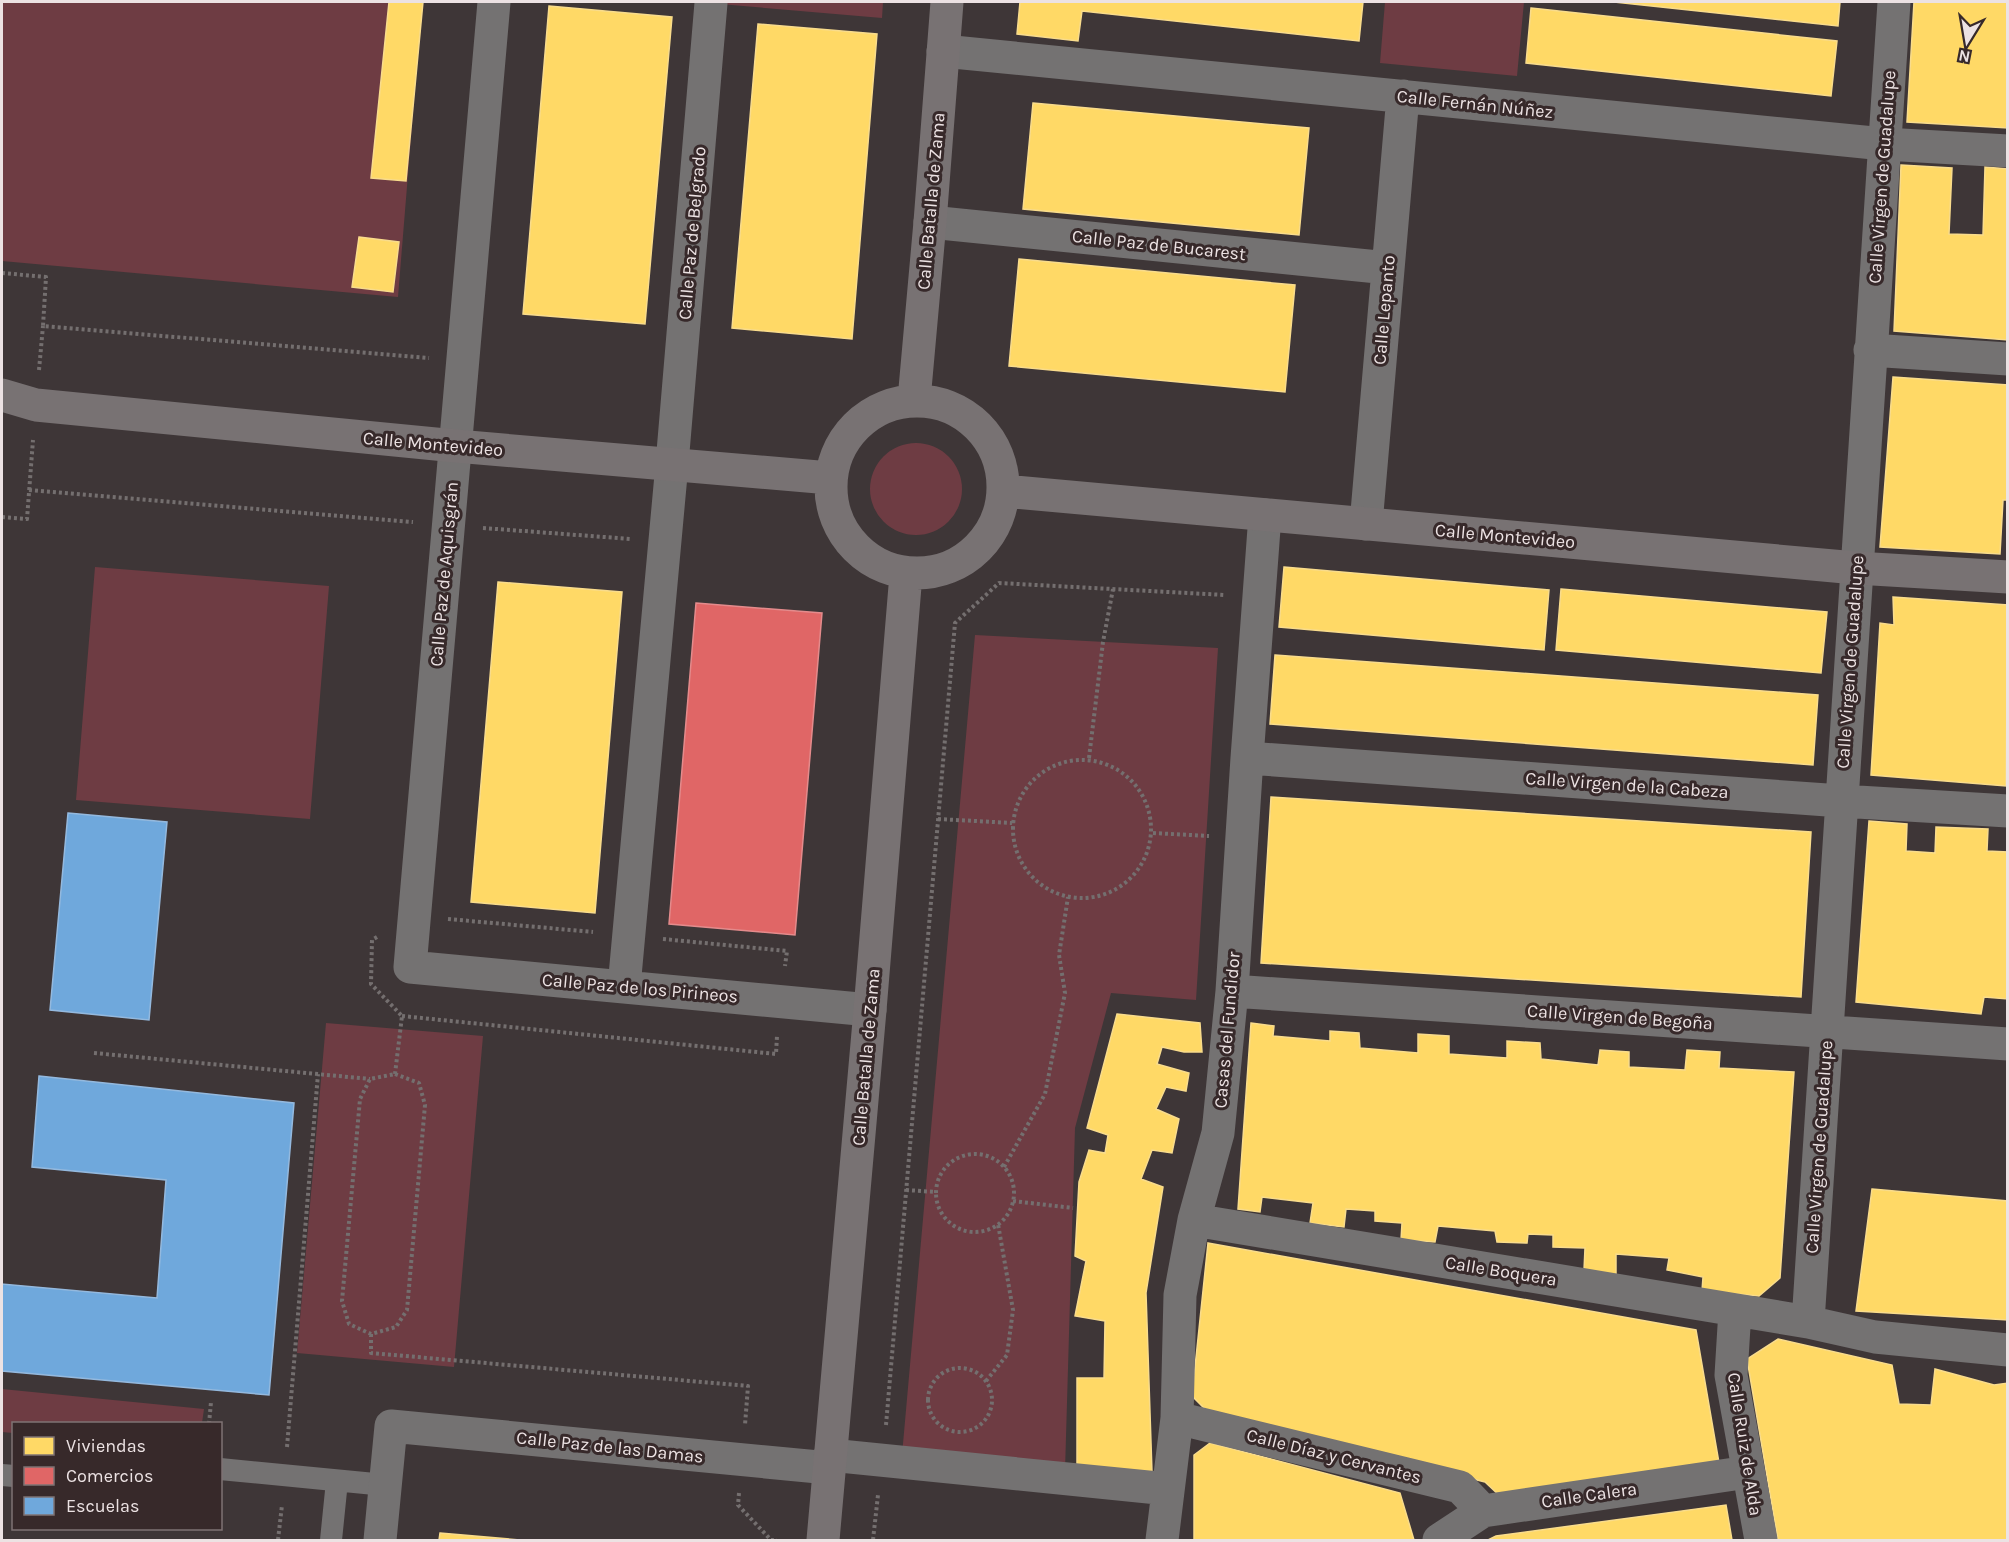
<svg xmlns="http://www.w3.org/2000/svg" width="2009" height="1542" font-family="Karla,sans-serif">
<rect width="100%" height="100%" fill="#3e3637"/>
<!-- green -->
<path fill="#6e3c43" d="M2,2H422L398,297L2,261Z
M696,2H883L882,18Z
M1385,2H1524L1517,76L1380,63Z
M870 489a46 46 0 1 1 92 0a46 46 0 1 1-92 0Z
M95,567L329,586L310,819L76,800Z
M975,635L1218,648L1196,1000L1111,993L1075,1128L1065,1471L902,1455Z
M326,1023L483,1036L454,1367L297,1353Z
M2,1389L204,1409L202,1423L14,1424L13,1433L2,1432Z"/>
<!-- homes -->
<path fill="#ffd966" stroke="#f9dc8c" stroke-width="1.5" d="M389,2H423L406,181L371,178Z
M1020,2H1363L1359,41L1082,11L1078,41L1017,34Z
M1614,2H1840L1838,26Z
M1914,2H2008V128L1907,122Z
M549,6L672,17L645,324L523,314Z
M1531,8L1837,41L1831,96L1526,63Z
M758,24L877,34L852,339L732,328Z
M1033,103L1309,128L1299,235L1023,209Z
M1901,165L1952,168L1949,234L1983,235L1985,167L2008,169V340L1894,331Z
M359,237L399,242L393,292L352,287Z
M1019,259L1295,285L1285,392L1009,366Z
M1893,377L2008,385V500H2003L2000,554L1880,547Z
M1284,567L1549,590L1544,650L1279,627Z
M498,582L622,592L595,913L471,902Z
M1561,589L1827,612L1821,673L1556,650Z
M1893,597L2008,605L2006,786L1871,775L1880,623L1894,625Z
M1275,655L1818,695L1813,765L1270,724Z
M1271,797L1811,832L1801,997L1261,963Z
M1869,821L1907,824L1906,851L1935,853L1936,827L1988,829L1987,851L2008,852V999L1984,997L1981,1014L1856,1002Z
M1117,1014L1200,1023L1202,1052H1184L1162,1047L1157,1064L1189,1073L1186,1091L1166,1087L1156,1109L1179,1119L1172,1153L1152,1150L1141,1179L1163,1187L1146,1293L1152,1472L1077,1469V1378H1104L1105,1321L1075,1316L1086,1261L1075,1256L1079,1182L1089,1150L1105,1153L1108,1135L1087,1128Z
M1251,1023L1274,1026L1273,1036L1330,1041V1031L1359,1033L1360,1048L1418,1053V1034L1449,1036V1054L1507,1058V1041L1540,1043L1541,1059L1598,1065L1600,1050L1629,1052V1067L1685,1070L1687,1050L1720,1052L1719,1068L1794,1072L1780,1278L1759,1296L1702,1291L1703,1277L1667,1270L1669,1258L1616,1254V1275L1584,1270L1585,1248L1553,1247V1235L1528,1234L1527,1243L1497,1242L1495,1231L1438,1226L1435,1242L1401,1240L1402,1223L1375,1221V1211L1346,1209L1344,1227L1310,1223L1313,1203L1262,1197L1260,1212L1238,1209Z
M1872,1189L2008,1201V1320L1856,1311Z
M1208,1243L1696,1330L1719,1463L1501,1497L1485,1482L1209,1413L1192,1396Z
M1778,1339L1892,1365L1899,1404L1931,1405L1935,1369L1994,1385L2008,1383V1540H1778L1747,1359Z
M1210,1443L1400,1493L1414,1540H1194V1455Z
M1726,1505L1732,1540H1488L1496,1536Z
M440,1533L520,1540H439Z"/>
<!-- shops -->
<path fill="#e06666" stroke="#e48b8c" stroke-width="1.5" d="M696,603L822,613L795,935L669,924Z"/>
<!-- schools -->
<path fill="#6fa8dc" stroke="#94b9de" stroke-width="1.5" d="M68,813L167,822L149,1020L50,1010Z
M39,1076L294,1103L269,1395L2,1371V1284L157,1298L166,1180L32,1167Z"/>
<g fill="none" stroke-linecap="round" stroke-linejoin="round">
<!-- path -->
<path stroke="#746f6f" stroke-width="4" stroke-dasharray="3 3" stroke-linecap="butt" d="M2,273L46,277L43,326L429,358
M39,370L43,326
M29,490L413,522
M2,517L27,519L33,440
M483,528L631,539
M1089,758L1103,642L1113,589
M1013 829a69 69 0 1 1 138 0a69 69 0 1 1-138 0Z
M938,819L1012,823
M1153,833L1209,836
M448,919L593,932
M377,937L372,940L371,984L402,1016L395,1074
M663,939L787,951L785,966
M402,1016L776,1054L777,1036
M94,1053L370,1079
M395,1074L419,1083L425,1105L407,1310L396,1327L371,1334L349,1324L342,1301L360,1099L370,1079Z
M936 1193a39 39 0 1 1 78 0a39 39 0 1 1-78 0Z
M1004,1167L1045,1094L1065,993L1059,955L1068,897
M906,1190L936,1192
M1013,1201L1073,1208
M371,1334V1353L748,1386L745,1425
M928 1400a32 32 0 1 1 64 0a32 32 0 1 1-64 0Z
M986,1381L1007,1355L1013,1310L998,1224
M209,1424L211,1402
M886,1425L955,623L999,583L1225,595
M287,1447L318,1074
M739,1493L738,1505L771,1540H777
M278,1540L282,1505
M873,1540L878,1495"/>
<!-- lane -->
<path stroke="#747272" stroke-width="22" d="M220,1469L385,1485
M2,1475L14,1476
M331,1540L337,1481"/>
<!-- street -->
<path stroke="#747272" stroke-width="33" d="M494,2L410,967L870,1010
M943,51L1884,144L2008,151
M930,222L1388,268
M1870,350L2008,359
M1366,524L1403,96
M1247,758L1841,801L2008,811
M624,987L672,464L711,3
M1232,991L2008,1044
M1194,1220L1808,1322L1875,1337L2008,1350
M1735,1310L1731,1375L1761,1540
M1808,1322L1894,2
M1177,1418L1460,1487L1483,1511
M830,1455L1168,1489
M380,1540L391,1426L829,1468
M1162,1540L1177,1418L1180,1295L1194,1220L1218,1133L1232,991L1247,758L1265,515
M1439,1540L1483,1511L1748,1472"/>
<!-- secondary -->
<path stroke="#787273" stroke-width="33" d="M2,395L36,405L456,446L830,478
M914,400L930,222L947,2
M831 487a86 86 0 1 1 172 0a86 86 0 1 1-172 0Z
M1003,491L1856,568L2008,577
M823,1540L870,1010L906,574"/>
</g>
<g text-anchor="middle" dominant-baseline="central" stroke-width="6" stroke-linejoin="round" paint-order="stroke">
<!-- street labels -->
<g font-size="18" fill="#ece2e3" stroke="#37292a">
<text transform="translate(1475 104) rotate(6)">Calle Fernán Núñez</text>
<text transform="translate(1882 177) rotate(-86)">Calle Virgen de Guadalupe</text>
<text transform="translate(931 201) rotate(-85)">Calle Batalla de Zama</text>
<text transform="translate(692 233) rotate(-85)">Calle Paz de Belgrado</text>
<text transform="translate(1159 245) rotate(6)">Calle Paz de Bucarest</text>
<text transform="translate(1384 310) rotate(-85)">Calle Lepanto</text>
<text transform="translate(433 444) rotate(5)">Calle Montevideo</text>
<text transform="translate(1505 536) rotate(5)">Calle Montevideo</text>
<text transform="translate(444 574) rotate(-85)">Calle Paz de Aquisgrán</text>
<text transform="translate(1850 662) rotate(-86)">Calle Virgen de Guadalupe</text>
<text transform="translate(1627 785) rotate(4)">Calle Virgen de la Cabeza</text>
<text transform="translate(640 988) rotate(5)">Calle Paz de los Pirineos</text>
<text transform="translate(1620 1017) rotate(4)">Calle Virgen de Begoña</text>
<text transform="translate(1227 1030) rotate(-85)">Casas del Fundidor</text>
<text transform="translate(866 1057) rotate(-85)">Calle Batalla de Zama</text>
<text transform="translate(1819 1147) rotate(-86)">Calle Virgen de Guadalupe</text>
<text transform="translate(1501 1271) rotate(9)">Calle Boquera</text>
<text transform="translate(1745 1444) rotate(81)">Calle Ruiz de Alda</text>
<text transform="translate(610 1447) rotate(6)">Calle Paz de las Damas</text>
<text transform="translate(1334 1456) rotate(14)">Calle Díaz y Cervantes</text>
<text transform="translate(1589 1495) rotate(-8)">Calle Calera</text>
</g>
</g>
<!-- border -->
<rect width="2009" height="1542" fill="none" stroke="#ece2e3" stroke-width="6"/>
<!-- legend -->
<rect x="12" y="1422" width="210" height="108" fill="#37292a" stroke="#7f7374" stroke-width="1.5"/>
<rect x="24" y="1437" width="30" height="18" fill="#ffd966" stroke="#7f7374" stroke-width="1.5"/>
<text x="66" y="1452" font-size="18" fill="#ece2e3">Viviendas</text>
<rect x="24" y="1467" width="30" height="18" fill="#e06666" stroke="#7f7374" stroke-width="1.5"/>
<text x="66" y="1482" font-size="18" fill="#ece2e3">Comercios</text>
<rect x="24" y="1497" width="30" height="18" fill="#6fa8dc" stroke="#7f7374" stroke-width="1.5"/>
<text x="66" y="1512" font-size="18" fill="#ece2e3">Escuelas</text>
<!-- north arrow -->
<g transform="translate(1967 42) rotate(191)" stroke="#37292a" stroke-width="4.5" paint-order="stroke">
<path d="M0-4.5L10 22L0 15L-10 22Z" fill="#ece2e3"/>
<text y="-9" font-size="16" font-weight="bold" text-anchor="middle" fill="#ece2e3">N</text>
</g>
</svg>
